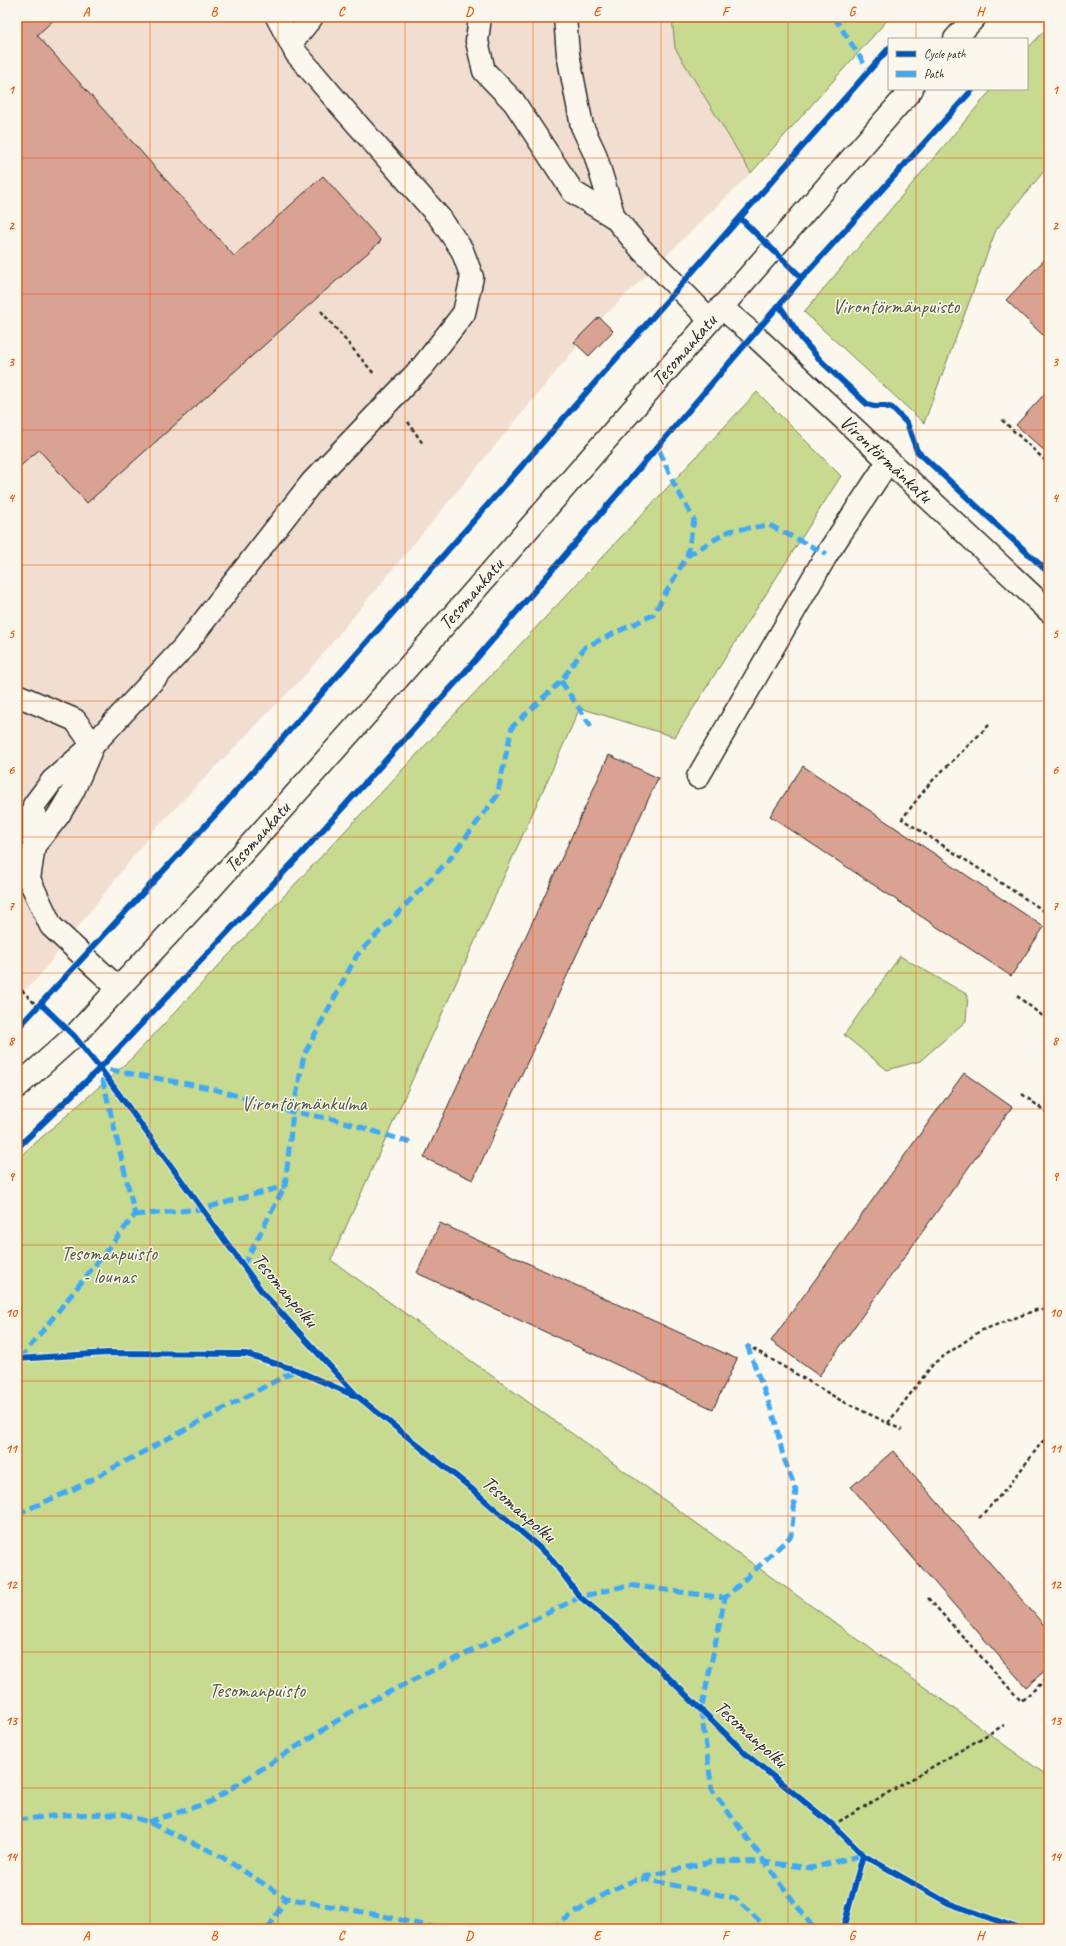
<svg xmlns="http://www.w3.org/2000/svg" width="1066" height="1946" font-family="Caveat,sans-serif">
<rect width="100%" height="100%" fill="#fbf7ec"/>
<filter id="ink" filterUnits="userSpaceOnUse"><feTurbulence type="fractalNoise" baseFrequency=".025" numOctaves="2"/><feDisplacementMap in="SourceGraphic" scale="8" xChannelSelector="R" yChannelSelector="G"/><feConvolveMatrix kernelMatrix="1 2 1 2 8 2 1 2 1" color-interpolation-filters="sRGB"/></filter>
<g filter="url(#ink)">
<!-- built -->
<path fill="#f1ded1" d="M17,17H672L675,48L751,173L594,326L307,673L155,829L36,980L17,996Z"/>
<!-- green -->
<path fill="#c7da8f" stroke="#79825d" d="M672,17H890L751,173L675,48Z
M1049,26V165L996,230L924,423L804,312L992,89H1027V49Z
M757,392L841,476L675,737L580,708L331,1260L1049,1777V1929H17V1159L132,1058Z
M900,956L968,995L966,1021L920,1061L887,1070L844,1035Z"/>
<!-- building -->
<path fill="#daa292" stroke="#2b2b2b" d="M17,17H57L37,35L234,256L323,176L381,241L87,503L39,450L17,469Z
M1049,255V337L1047,339L1006,300Z
M599,317L613,331L589,356L574,342Z
M1049,389V455L1016,425Z
M609,755L658,778L473,1180L424,1158Z
M803,766L1044,927L1011,976L770,816Z
M964,1073L1012,1107L819,1376L771,1341Z
M440,1223L737,1359L713,1409L417,1273Z
M893,1451L1049,1631V1667L1026,1687L851,1487Z"/>
<g fill="none" stroke-linecap="round" stroke-linejoin="round">
<defs>
<path id="minor" d="M480,17L477,41L484,71L514,102L573,192L614,217L642,250L710,320
M565,17L568,54L582,126L595,154L614,217
M291,43L312,17
M721,307L754,335L1049,611
M17,695L75,720L93,745L52,781L34,805V846
M698,777L827,554L888,462
M118,988L51,926L29,879L34,846L58,816L73,791L93,745L183,648L312,482L423,366L464,313L472,277L462,250L440,218L342,107L296,53L277,17"/>
<path id="major" d="M955,39L975,17
M17,1087L74,1036L207,893L374,706L912,89"/>
</defs>
<!-- minor casing -->
<use href="#minor" stroke="#2b2b2b" stroke-width="25"/>
<!-- major casing -->
<use href="#major" stroke="#2b2b2b" stroke-width="25"/>
<!-- path -->
<path stroke="#2b2b2b" stroke-width="2.5" stroke-dasharray="4 3" stroke-linecap="butt" d="M321,311L375,375
M1002,420L1049,464
M408,422L423,444
M989,725L930,783L902,819L1049,914
M17,985L38,1007
M1017,996L1049,1021
M1022,1094L1049,1114
M1049,1117V1226
M747,1345L840,1400L902,1430
M888,1423L934,1363L980,1331L1036,1310L1049,1308
M979,1518L1008,1487L1042,1442L1049,1437
M928,1598L1021,1701L1049,1677
M833,1825L1004,1725"/>
<!-- minor -->
<use href="#minor" stroke="#fbf7ec" stroke-width="22"/>
<!-- major -->
<use href="#major" stroke="#fbf7ec" stroke-width="22"/>
<!-- quiet -->
<path stroke="#3fa9f5" stroke-width="5" stroke-dasharray="10 5" stroke-linecap="butt" d="M834,17L869,71
M687,556L729,531L769,525L827,554
M561,681L594,731
M135,1215L202,1209L285,1186
M243,1266L285,1186L293,1112L304,1055L357,955L449,860L497,796L512,727L561,681L585,647L653,615L687,556L694,520L673,482L658,447
M747,1345L775,1420L783,1456L796,1490L791,1536L725,1598L701,1711L712,1790L814,1929
M20,1359L135,1215L100,1068L210,1088L293,1112L338,1120L411,1143
M17,1514L72,1490L296,1370
M17,1820L61,1815L123,1814L148,1822L217,1854L286,1898L379,1915L441,1929
M148,1822L210,1802L357,1708L580,1597L629,1585L725,1598
M643,1877L715,1861L764,1862L811,1868L863,1855
M268,1929L286,1898
M550,1929L606,1893L639,1878L735,1898L768,1929"/>
<defs>
<path id="cycleway" d="M740,218L802,278
M779,305L802,339L821,361L867,404L874,406H885L892,408L907,423L917,451L1049,573
M41,1004L74,1036L100,1068L263,1293L357,1396L466,1484L549,1556L580,1597L620,1630L748,1756L833,1825L863,1855L948,1903L1020,1929
M17,1029L216,814L889,48
M17,1148L100,1068L301,854L459,679L802,278L973,89
M17,1359L107,1353L246,1354L296,1370L353,1395
M843,1929L863,1855"/>
</defs>
<!-- cycleway casing -->
<use href="#cycleway" stroke="#fbf7ec" stroke-width="8"/>
<!-- cycleway -->
<use href="#cycleway" stroke="#0057b8" stroke-width="6"/>
</g>
</g>
<!-- grid -->
<path fill="none" stroke="#e8590c" stroke-width="1" stroke-opacity="0.55" d="M150,17V1929M278,17V1929M405,17V1929M533,17V1929M661,17V1929M788,17V1929M916,17V39M916,89V1929M17,158H1049M17,294H1049M17,430H1049M17,565H1049M17,701H1049M17,837H1049M17,973H1049M17,1109H1049M17,1245H1049M17,1381H1049M17,1516H1049M17,1652H1049M17,1788H1049"/>
<g text-anchor="middle" dominant-baseline="central" stroke-width="3" stroke-linejoin="round" paint-order="stroke">
<!-- park labels -->
<g font-size="20" fill="#525744" stroke="#fbf7ec">
<text x="896" y="306">Virontörmänpuisto</text>
<text x="304" y="1103">Virontörmänkulma</text>
<text x="109" y="1253">Tesomanpuisto<tspan x="109" dy="23">- lounas</tspan></text>
<text x="257" y="1690">Tesomanpuisto</text>
</g>
<!-- street labels -->
<g font-size="20" fill="#2b2b2b" stroke="#fbf7ec">
<text transform="translate(684 350) rotate(-49)">Tesomankatu</text>
<text transform="translate(886 459) rotate(43)">Virontörmänkatu</text>
<text transform="translate(471 594) rotate(-49)">Tesomankatu</text>
<text transform="translate(257 837) rotate(-48)">Tesomankatu</text>
<text transform="translate(285 1290) rotate(50)">Tesomanpolku</text>
<text transform="translate(519 1509) rotate(41)">Tesomanpolku</text>
<text transform="translate(751 1734) rotate(42)">Tesomanpolku</text>
</g>
</g>
<!-- margin -->
<rect width="1066" height="1946" fill="none" stroke="#fbf7ec" stroke-width="44"/>
<!-- legend -->
<rect x="888" y="38" width="140" height="52" fill="#fbf7ec" stroke="#a8a59f"/>
<rect x="896" y="51" width="20" height="6" fill="#0057b8" stroke="#a8a59f"/>
<text x="924" y="58" font-size="12" fill="#2b2b2b">Cycle path</text>
<rect x="896" y="71" width="20" height="6" fill="#3fa9f5" stroke="#a8a59f"/>
<text x="924" y="78" font-size="12" fill="#2b2b2b">Path</text>
<rect x="22" y="22" width="1022" height="1902" fill="none" stroke="#e8590c" stroke-width="1.5"/>
<g font-size="13" text-anchor="middle" font-weight="bold" fill="#e8590c">
<text x="86" y="16">A</text>
<text x="214" y="16">B</text>
<text x="341" y="16">C</text>
<text x="469" y="16">D</text>
<text x="597" y="16">E</text>
<text x="725" y="16">F</text>
<text x="852" y="16">G</text>
<text x="980" y="16">H</text>
<text x="11" y="94">1</text>
<text x="1055" y="94">1</text>
<text x="11" y="230">2</text>
<text x="1055" y="230">2</text>
<text x="11" y="366">3</text>
<text x="1055" y="366">3</text>
<text x="11" y="502">4</text>
<text x="1055" y="502">4</text>
<text x="11" y="638">5</text>
<text x="1055" y="638">5</text>
<text x="11" y="774">6</text>
<text x="1055" y="774">6</text>
<text x="11" y="910">7</text>
<text x="1055" y="910">7</text>
<text x="11" y="1045">8</text>
<text x="1055" y="1045">8</text>
<text x="11" y="1181">9</text>
<text x="1055" y="1181">9</text>
<text x="11" y="1317">10</text>
<text x="1055" y="1317">10</text>
<text x="11" y="1453">11</text>
<text x="1055" y="1453">11</text>
<text x="11" y="1589">12</text>
<text x="1055" y="1589">12</text>
<text x="11" y="1725">13</text>
<text x="1055" y="1725">13</text>
<text x="11" y="1861">14</text>
<text x="1055" y="1861">14</text>
<text x="86" y="1940">A</text>
<text x="214" y="1940">B</text>
<text x="341" y="1940">C</text>
<text x="469" y="1940">D</text>
<text x="597" y="1940">E</text>
<text x="725" y="1940">F</text>
<text x="852" y="1940">G</text>
<text x="980" y="1940">H</text>
</g>
</svg>
